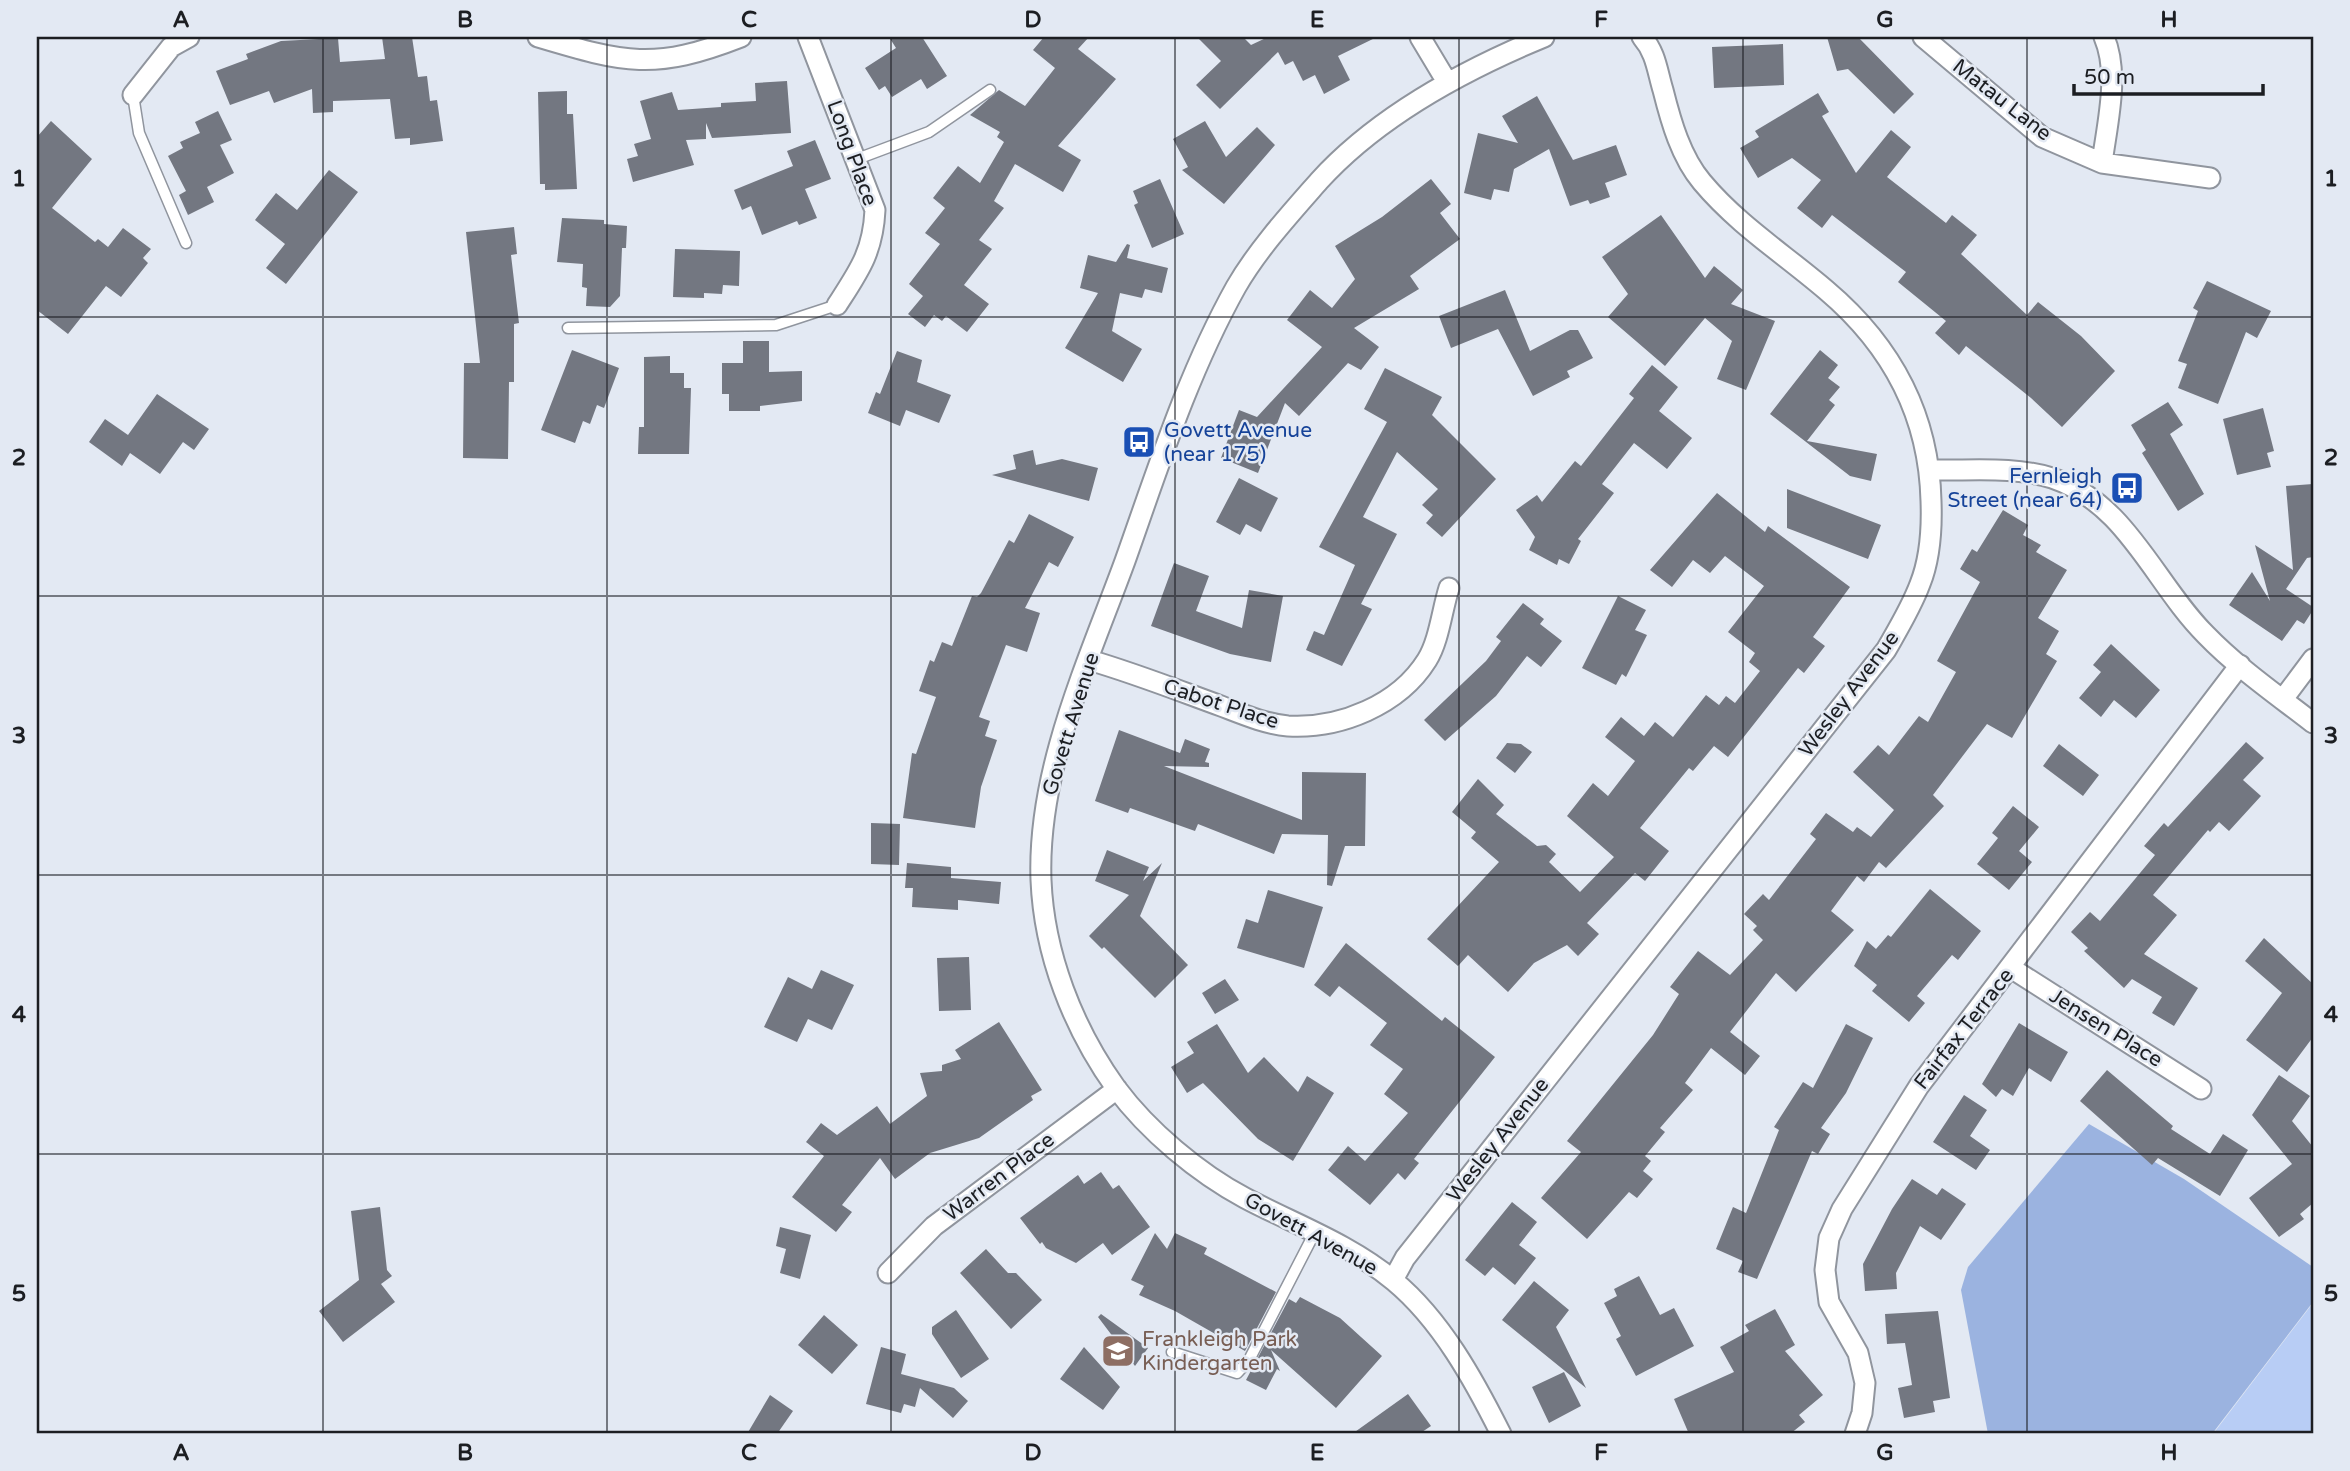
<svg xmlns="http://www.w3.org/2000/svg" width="2350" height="1471" font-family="'Varela Round',sans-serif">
<rect width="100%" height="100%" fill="#e3e9f3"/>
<!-- green -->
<path fill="#b8cdf5" d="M2313,1303V1434H2213Z"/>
<!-- forest -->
<path fill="#9bb3e0" d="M2089,1124L2184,1179L2313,1267V1302L2212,1434H1988L1961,1290L1968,1267Z"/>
<!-- building -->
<path fill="#737781" d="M382,37H412L418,77L427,76L430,101L437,100L443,141L410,145V138L395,139L390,99L333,101V112L313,113L312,89L274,103L269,91L230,105L216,71L248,59L246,54L281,41L338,38L340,62L385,59Z
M889,37H922L947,76L927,89L921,79L892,97L885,86L879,90L865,68L896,48Z
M1044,37H1089L1078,49L1116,79L1058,146L1081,160L1063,192L1015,164L994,201L1004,208L979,240L992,249L964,285L989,304L967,332L946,316L942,321L934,315L925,327L908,314L923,296L909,284L940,244L925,233L945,208L933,198L958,166L980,183L1004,142L997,137L1000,132L970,115L999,90L1025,106L1055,68L1033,50Z
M1197,37H1243L1251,45L1268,37H1377L1338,56L1350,80L1324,94L1315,75L1303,81L1293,61L1285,65L1278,52L1220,109L1196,85L1221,61Z
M1827,37H1858L1914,94L1894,114L1848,69L1837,71Z
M1783,44L1784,85L1714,88L1712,47Z
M787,81L791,133L712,138L706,123V139L686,140L694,165L633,182L627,159L638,156L634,144L651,139L640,101L672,92L678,110L721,107V103L756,101L755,83Z
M567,91V114H573L577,189L545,190V184H540L538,92Z
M1818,93L1829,112L1822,116L1856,173L1891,130L1911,147L1887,177L1946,223L1952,215L1977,235L1961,254L2027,315L2038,302L2081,336L2115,371L2062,427L2031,398L1966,346L1959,355L1935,333L1946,321L1898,282L1906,272L1832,215L1822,228L1797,208L1821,180L1792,158L1758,178L1740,148L1759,137L1755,131Z
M1537,96L1573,160L1616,145L1627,175L1605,183L1610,197L1590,204L1588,200L1570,206L1549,149L1514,169L1509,192L1494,189L1491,200L1464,193L1478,133L1518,143L1502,116Z
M218,111L232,140L220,145L234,173L207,187L214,202L188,215L179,195L186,191L168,156L183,148L180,142L200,133L195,122Z
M51,121L92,159L52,208L95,242L98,239L108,247L123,228L151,249L143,258L148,263L121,297L106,286L68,334L37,310V137Z
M1205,121L1226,157L1257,127L1275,145L1224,204L1182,170L1188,167L1173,139Z
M815,140L831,179L805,189L817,218L799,225L797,221L762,235L751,206L742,210L734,190L793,166L787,151Z
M329,170L358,192L286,284L266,268L285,244L255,220L276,193L297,210Z
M1160,179L1184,234L1152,248L1134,205L1138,203L1133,191Z
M1431,179L1451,204L1440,213L1460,239L1410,276L1419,289L1354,328L1379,347L1361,370L1348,363L1299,416L1285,403L1258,473L1221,458L1239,410L1257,417L1322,347L1287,320L1310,290L1332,308L1355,279L1335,246L1382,217Z
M1661,215L1705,278L1714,266L1743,290L1731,304L1775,321L1746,390L1717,379L1732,341L1705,318L1665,366L1608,317L1628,294L1602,257Z
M562,218L604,220V224L627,226L626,248H622L620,296L610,307L586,306L587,288L582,287L583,264L557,262Z
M514,227L517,254L511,255L519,323L514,324V382H509L508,459L463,458L464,363H480L466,232Z
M1127,244L1130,245L1127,258L1168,268L1162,293L1145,289L1142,298L1120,293L1112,331L1142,349L1123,382L1065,348L1098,293L1080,288L1088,255L1116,262Z
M675,249L740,251L739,286L723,285L722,294L704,293V298L673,297Z
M2207,281L2271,311L2257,338L2246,332L2218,404L2178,388L2187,364L2178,361L2198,311L2193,308Z
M1505,290L1530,351L1570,330H1578L1593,358L1567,371L1570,377L1533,396L1498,329L1451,348L1439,316Z
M743,341H769V372L802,371V401L760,406V411H729V394H722V363H743Z
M572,350L619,368L604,408L597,405L590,424L583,421L575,443L541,430Z
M1820,350L1838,365L1828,378L1840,387L1829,400L1835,405L1807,441L1877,454L1871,481L1850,476L1770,414Z
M897,351L922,360L917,382L951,395L939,423L906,410L900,426L868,413L876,392L880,394Z
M670,356V373H684V388H691L689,454H638L639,427H644V357Z
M1652,365L1678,387L1659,411L1692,438L1667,469L1634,443L1602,484L1614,493L1578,539L1581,541L1569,564L1559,559L1557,565L1529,550L1535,537L1516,510L1537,495L1542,502L1575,461L1581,466L1634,398L1629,394Z
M1385,368L1442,397L1432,415L1496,479L1442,537L1426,523L1433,515L1422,505L1438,489L1397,452L1363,517L1397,534L1361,604L1372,609L1342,666L1306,650L1314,631L1324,635L1355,565L1319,547L1387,422L1364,409Z
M157,394L209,429L194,450L183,442L160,474L130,453L122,466L89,442L105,419L128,435Z
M2168,402L2183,425L2170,434L2204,494L2178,511L2142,453L2146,450L2131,425Z
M2263,408L2274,451L2267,453L2271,467L2237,475L2223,419Z
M1033,450L1036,465L1062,459L1098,468L1089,501L992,475L1016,469L1013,455Z
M1239,478L1278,498L1261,532L1246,524L1240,535L1216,522Z
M2313,484V557L2307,558L2286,589L2313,607V610L2304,624L2297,620L2282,641L2229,605L2252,572L2270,601L2255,545L2293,570L2286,486Z
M1787,489L1881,525L1868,559L1787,528Z
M1717,493L1765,532L1768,526L1850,587L1813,637L1825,646L1804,673L1798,668L1728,757L1714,746L1693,771L1689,768L1640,828L1669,851L1645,881L1635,873L1587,923L1599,934L1578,956L1567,945L1534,963L1508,992L1468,955L1458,966L1427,939L1499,862L1471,838L1476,832L1452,812L1478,779L1504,805L1496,814L1537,846L1546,845L1556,854L1549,862L1580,892L1614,857L1567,816L1593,783L1608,796L1635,761L1605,737L1621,717L1644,736L1655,722L1673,737L1706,695L1719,705L1726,696L1735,703L1760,671L1749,662L1755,653L1728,632L1764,586L1725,556L1710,573L1693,560L1672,587L1650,570Z
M2003,510L2028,525L2023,535L2041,545L2036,552L2067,570L2038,618L2059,631L2046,654L2057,661L2012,738L1987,724L1933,795L1944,806L1886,868L1879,862L1864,882L1857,876L1831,911L1854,930L1796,992L1776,973L1730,1032L1760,1056L1745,1075L1711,1048L1685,1083L1693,1090L1660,1128L1665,1132L1645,1156L1651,1161L1643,1171L1653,1179L1637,1198L1629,1192L1587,1239L1541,1198L1581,1152L1567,1141L1653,1035L1679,994L1670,987L1698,951L1730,975L1763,940L1753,930L1757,926L1744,914L1763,894L1769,900L1816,839L1810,834L1826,813L1853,832L1857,827L1871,837L1894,810L1853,772L1878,745L1889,755L1919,716L1928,722L1956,672L1937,661L1980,582L1960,569L1972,549L1977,552Z
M1029,514L1074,537L1058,567L1049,562L1025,608L1040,613L1027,652L1006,645L979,717L990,721L985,736L997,740L981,787L975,828L903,818L912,753L916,754L936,697L919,691L930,660L934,662L942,642L952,646L972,596L977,597L981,593L1009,540L1014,543Z
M1174,563L1209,576L1196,611L1242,628L1249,590L1283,596L1271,662L1230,654L1151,626Z
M1618,596L1646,610L1635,630L1647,635L1626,677L1622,674L1616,685L1582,668Z
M1523,603L1544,619L1540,624L1562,641L1541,667L1527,656L1496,696L1445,741L1424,720L1486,661L1501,641L1496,637Z
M2111,644L2160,690L2136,718L2114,700L2101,717L2079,698L2101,672L2093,665Z
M1119,730L1180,753L1185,739L1210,749L1205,762L1209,763V767L1164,766L1302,820V772L1366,773L1365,846H1345L1332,886L1327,885L1328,835L1282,834L1274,854L1198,824L1195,831L1130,808L1128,813L1095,801Z
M2246,742L2264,758L2243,780L2261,796L2229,831L2219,822L2210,832L2208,830L2153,895L2177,915L2144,954L2198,988L2174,1026L2152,1013L2162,997L2132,979L2124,988L2084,951L2088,948L2071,932L2090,912L2100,921L2155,855L2144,846L2164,823L2168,827Z
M1507,743L1521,744L1532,752L1515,773L1496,758Z
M2059,744L2099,775L2083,796L2043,766Z
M2013,806L2039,827L2019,851L2032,862L2009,890L1977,864L1998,838L1992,833Z
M871,823L900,824L899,865L871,864Z
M1107,850L1149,867L1143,881L1162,863L1140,916L1188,965L1155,998L1104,947L1102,949L1089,936L1129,895L1095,881Z
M907,863L951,867V878L1001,882L999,904L958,900V910L912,907L913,888H905Z
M1930,889L1981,931L1958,960L1952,955L1917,996L1925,1003L1909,1022L1872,991L1877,985L1854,966L1867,941L1876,949L1888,935L1891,937Z
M1268,890L1323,907L1304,968L1237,948L1246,919L1258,923Z
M2264,938L2313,984V1037L2287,1072L2246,1040L2282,993L2245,961Z
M1346,943L1442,1021L1445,1017L1495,1057L1414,1159L1419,1163L1405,1180L1398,1173L1370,1205L1328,1170L1348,1146L1365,1161L1408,1113L1384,1094L1403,1069L1370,1045L1387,1023L1339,986L1330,997L1314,985Z
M969,957L971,1010L939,1011L937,958Z
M821,970L854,985L832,1030L808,1019L797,1042L764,1027L788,977L812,989Z
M1225,979L1239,1000L1215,1014L1202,993Z
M999,1022L1042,1090L1031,1096L1033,1100L979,1138L930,1153L895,1179L880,1158L842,1205L852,1212L836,1232L792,1197L824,1156L806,1142L821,1123L837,1135L877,1106L890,1124L927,1096L920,1073L942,1071V1065L961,1059L955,1050Z
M2019,1023L2068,1052L2051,1082L2029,1068L2013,1096L2002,1089L1996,1097L1982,1084Z
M1217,1024L1248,1073L1264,1057L1298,1092L1307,1076L1334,1093L1293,1161L1258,1139L1203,1083L1187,1093L1171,1067L1194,1053L1187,1042Z
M1846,1024L1873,1038L1846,1093L1821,1128L1830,1134L1818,1154L1812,1151L1757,1279L1738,1272L1743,1261L1716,1249L1733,1207L1746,1213L1779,1130L1774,1127L1803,1082L1813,1088Z
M2107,1070L2173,1126L2171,1129L2210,1154L2223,1134L2248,1150L2220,1196L2158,1158L2152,1165L2080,1101Z
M2279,1075L2310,1096L2292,1121L2313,1147V1203L2300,1214L2304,1219L2279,1237L2249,1198L2292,1164L2252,1115Z
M1964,1095L1987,1110L1970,1136L1990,1150L1976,1170L1933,1142Z
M1101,1172L1113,1189L1119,1185L1150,1227L1112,1255L1103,1243L1076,1263L1046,1248L1042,1242L1040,1244L1020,1218L1078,1175L1084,1184Z
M1912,1179L1937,1195L1942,1188L1966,1204L1941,1240L1920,1226L1896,1273L1897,1289L1865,1291L1863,1264L1892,1209Z
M1512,1202L1537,1222L1519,1245L1536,1258L1515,1285L1493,1267L1485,1276L1465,1260Z
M380,1207L387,1270L392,1276L381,1284L395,1302L343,1342L319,1311L359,1280L351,1211Z
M780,1227L811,1235L800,1279L780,1273L786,1249L776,1246Z
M1155,1233L1167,1249L1175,1233L1207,1248L1204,1254L1276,1292L1245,1351L1175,1311L1139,1295L1144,1286L1131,1280Z
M986,1249L1008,1273H1016L1042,1300L1011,1329L960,1273Z
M1639,1276L1660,1315L1674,1308L1694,1346L1636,1376L1616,1339L1621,1336L1604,1303L1617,1296L1614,1289Z
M1534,1281L1569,1310L1556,1327L1586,1388L1502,1320Z
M1300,1297L1340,1318L1382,1356L1336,1408L1271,1350L1280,1371L1277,1369L1266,1390L1246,1380L1289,1299L1296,1303Z
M1775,1309L1795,1345L1785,1351L1823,1395L1799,1415L1805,1422L1790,1434H1689L1674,1399L1734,1372L1720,1347L1749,1331L1745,1325Z
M956,1310L989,1359L961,1378L932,1334V1327Z
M1938,1311L1950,1398L1933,1401L1935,1412L1904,1418L1898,1388L1912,1385L1905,1343L1887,1344L1885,1314Z
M1101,1314L1148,1348L1135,1366L1098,1317Z
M824,1315L858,1345L832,1374L798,1345Z
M881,1347L906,1354L901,1374L954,1388L968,1401L953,1418L920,1388L915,1407L904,1404L901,1413L866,1404Z
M1084,1347L1120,1387L1103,1410L1060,1379Z
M1564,1372L1581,1406L1549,1423L1532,1387Z
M1408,1394L1431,1426L1419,1434H1352Z
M770,1395L793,1411L777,1434H747Z"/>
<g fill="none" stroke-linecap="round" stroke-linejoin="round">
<defs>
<path id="lane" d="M133,95L139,133L186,243
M857,159L929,132L990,90
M568,328L776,325L837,305
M1172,1352L1237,1373L1249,1360L1315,1232"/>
<path id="street" d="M538,37C625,63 654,71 741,37
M808,37L875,210C873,252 859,271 837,305
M1420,37L1447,82
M1923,37L2042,137L2102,163L2210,178
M133,95L171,47L189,37
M2102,163C2107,124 2120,74 2104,37
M1931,470C1970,471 2014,466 2052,478C2127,503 2154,583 2206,635C2238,668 2277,695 2313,723
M1089,660C1134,673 1177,690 1221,706C1242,714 1265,724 1288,726C1340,729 1399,705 1427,660C1439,641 1442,610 1449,588
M2283,699L2313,659
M2011,968L2201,1089
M888,1273L934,1226L1117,1089
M1393,1280L1405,1258L1886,650C1898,629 1911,608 1920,584C1930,559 1932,528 1931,501C1929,415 1891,345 1826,290C1784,254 1738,225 1702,182C1681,157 1671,122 1663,90C1657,70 1656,53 1642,37
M1501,1434C1474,1380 1441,1320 1394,1281C1350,1244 1294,1224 1245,1198C1198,1173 1148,1131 1116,1088C1073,1028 1044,954 1041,880C1037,770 1088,662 1125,561C1158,468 1188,373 1236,287C1258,249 1290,214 1319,181C1378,116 1464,70 1544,37
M1855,1434L1862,1413L1865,1383L1858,1353L1829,1302L1825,1270L1829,1238L1842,1209L1919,1086L2240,665"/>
</defs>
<!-- lane casing -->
<use href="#lane" stroke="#90959e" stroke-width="13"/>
<!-- street casing -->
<use href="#street" stroke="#90959e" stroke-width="23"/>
<!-- lane -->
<use href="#lane" stroke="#fff" stroke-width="10"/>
<!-- street -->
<use href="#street" stroke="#fff" stroke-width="19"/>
</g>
<!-- grid -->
<path fill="none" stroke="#1c1e22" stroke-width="2" stroke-opacity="0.55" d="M323,37V1434M607,37V1434M891,37V1434M1175,37V1434M1459,37V1434M1743,37V1434M2027,37V1434M37,317H2313M37,596H2313M37,875H2313M37,1154H2313"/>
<!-- icons -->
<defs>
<symbol id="bus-square" viewBox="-11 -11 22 22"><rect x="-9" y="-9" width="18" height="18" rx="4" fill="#1a4fb4" stroke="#e3e9f3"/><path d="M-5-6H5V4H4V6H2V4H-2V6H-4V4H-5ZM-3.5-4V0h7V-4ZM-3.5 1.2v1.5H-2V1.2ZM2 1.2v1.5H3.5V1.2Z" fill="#fff"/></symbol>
<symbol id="school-square" viewBox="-11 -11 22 22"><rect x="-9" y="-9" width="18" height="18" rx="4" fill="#8d6e63" stroke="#e3e9f3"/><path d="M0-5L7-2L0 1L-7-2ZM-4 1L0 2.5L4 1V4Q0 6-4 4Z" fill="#fff"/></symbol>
</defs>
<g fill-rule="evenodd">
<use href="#bus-square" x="1120" y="423" width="38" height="38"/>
<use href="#bus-square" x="2108" y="469" width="38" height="38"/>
<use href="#school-square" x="1099" y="1332" width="38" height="38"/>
</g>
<g text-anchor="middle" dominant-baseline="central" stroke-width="5" stroke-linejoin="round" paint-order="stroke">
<!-- street labels -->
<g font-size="21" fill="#1c1e22" stroke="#e3e9f3">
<text transform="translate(2002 100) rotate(38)">Matau Lane</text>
<text transform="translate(852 153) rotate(70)">Long Place</text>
<text transform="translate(1849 694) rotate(-53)">Wesley Avenue</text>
<text transform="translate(1221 704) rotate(18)">Cabot Place</text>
<text transform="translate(1071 724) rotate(-73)">Govett Avenue</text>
<text transform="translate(2106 1028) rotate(32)">Jensen Place</text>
<text transform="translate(1964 1029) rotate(-52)">Fairfax Terrace</text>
<text transform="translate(1498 1140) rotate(-52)">Wesley Avenue</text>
<text transform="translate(999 1177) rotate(-37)">Warren Place</text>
<text transform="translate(1311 1234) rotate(29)">Govett Avenue</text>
</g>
<!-- transit labels -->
<g font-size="21" fill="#164399" stroke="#e3e9f3" text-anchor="start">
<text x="1164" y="430">Govett Avenue<tspan x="1164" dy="24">(near 175)</tspan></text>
<text x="2102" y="476" text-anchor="end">Fernleigh<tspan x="2102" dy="24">Street (near 64)</tspan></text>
</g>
<!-- education labels -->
<g font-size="21" fill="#785e54" stroke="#e3e9f3" text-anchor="start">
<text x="1142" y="1339">Frankleigh Park<tspan x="1142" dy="24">Kindergarten</tspan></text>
</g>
</g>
<!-- border -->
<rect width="2350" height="1471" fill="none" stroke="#e3e9f3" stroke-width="77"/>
<!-- scale -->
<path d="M2074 84v10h189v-10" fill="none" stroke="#1c1e22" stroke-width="3.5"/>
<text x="2084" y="84" font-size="21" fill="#1c1e22" stroke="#e3e9f3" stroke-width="5" paint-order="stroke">50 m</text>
<rect x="38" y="38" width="2274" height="1394" fill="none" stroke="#1c1e22" stroke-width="2.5"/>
<g font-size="23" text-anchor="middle" font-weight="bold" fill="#1c1e22">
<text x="181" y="27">A</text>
<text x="465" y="27">B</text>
<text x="749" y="27">C</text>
<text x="1033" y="27">D</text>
<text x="1317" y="27">E</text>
<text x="1601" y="27">F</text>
<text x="1885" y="27">G</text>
<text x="2169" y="27">H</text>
<text x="19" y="186">1</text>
<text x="2331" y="186">1</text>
<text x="19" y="465">2</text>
<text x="2331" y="465">2</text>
<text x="19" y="743">3</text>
<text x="2331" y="743">3</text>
<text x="19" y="1022">4</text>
<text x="2331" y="1022">4</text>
<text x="19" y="1301">5</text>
<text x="2331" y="1301">5</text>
<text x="181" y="1460">A</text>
<text x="465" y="1460">B</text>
<text x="749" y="1460">C</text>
<text x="1033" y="1460">D</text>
<text x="1317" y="1460">E</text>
<text x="1601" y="1460">F</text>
<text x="1885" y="1460">G</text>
<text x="2169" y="1460">H</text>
</g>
</svg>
